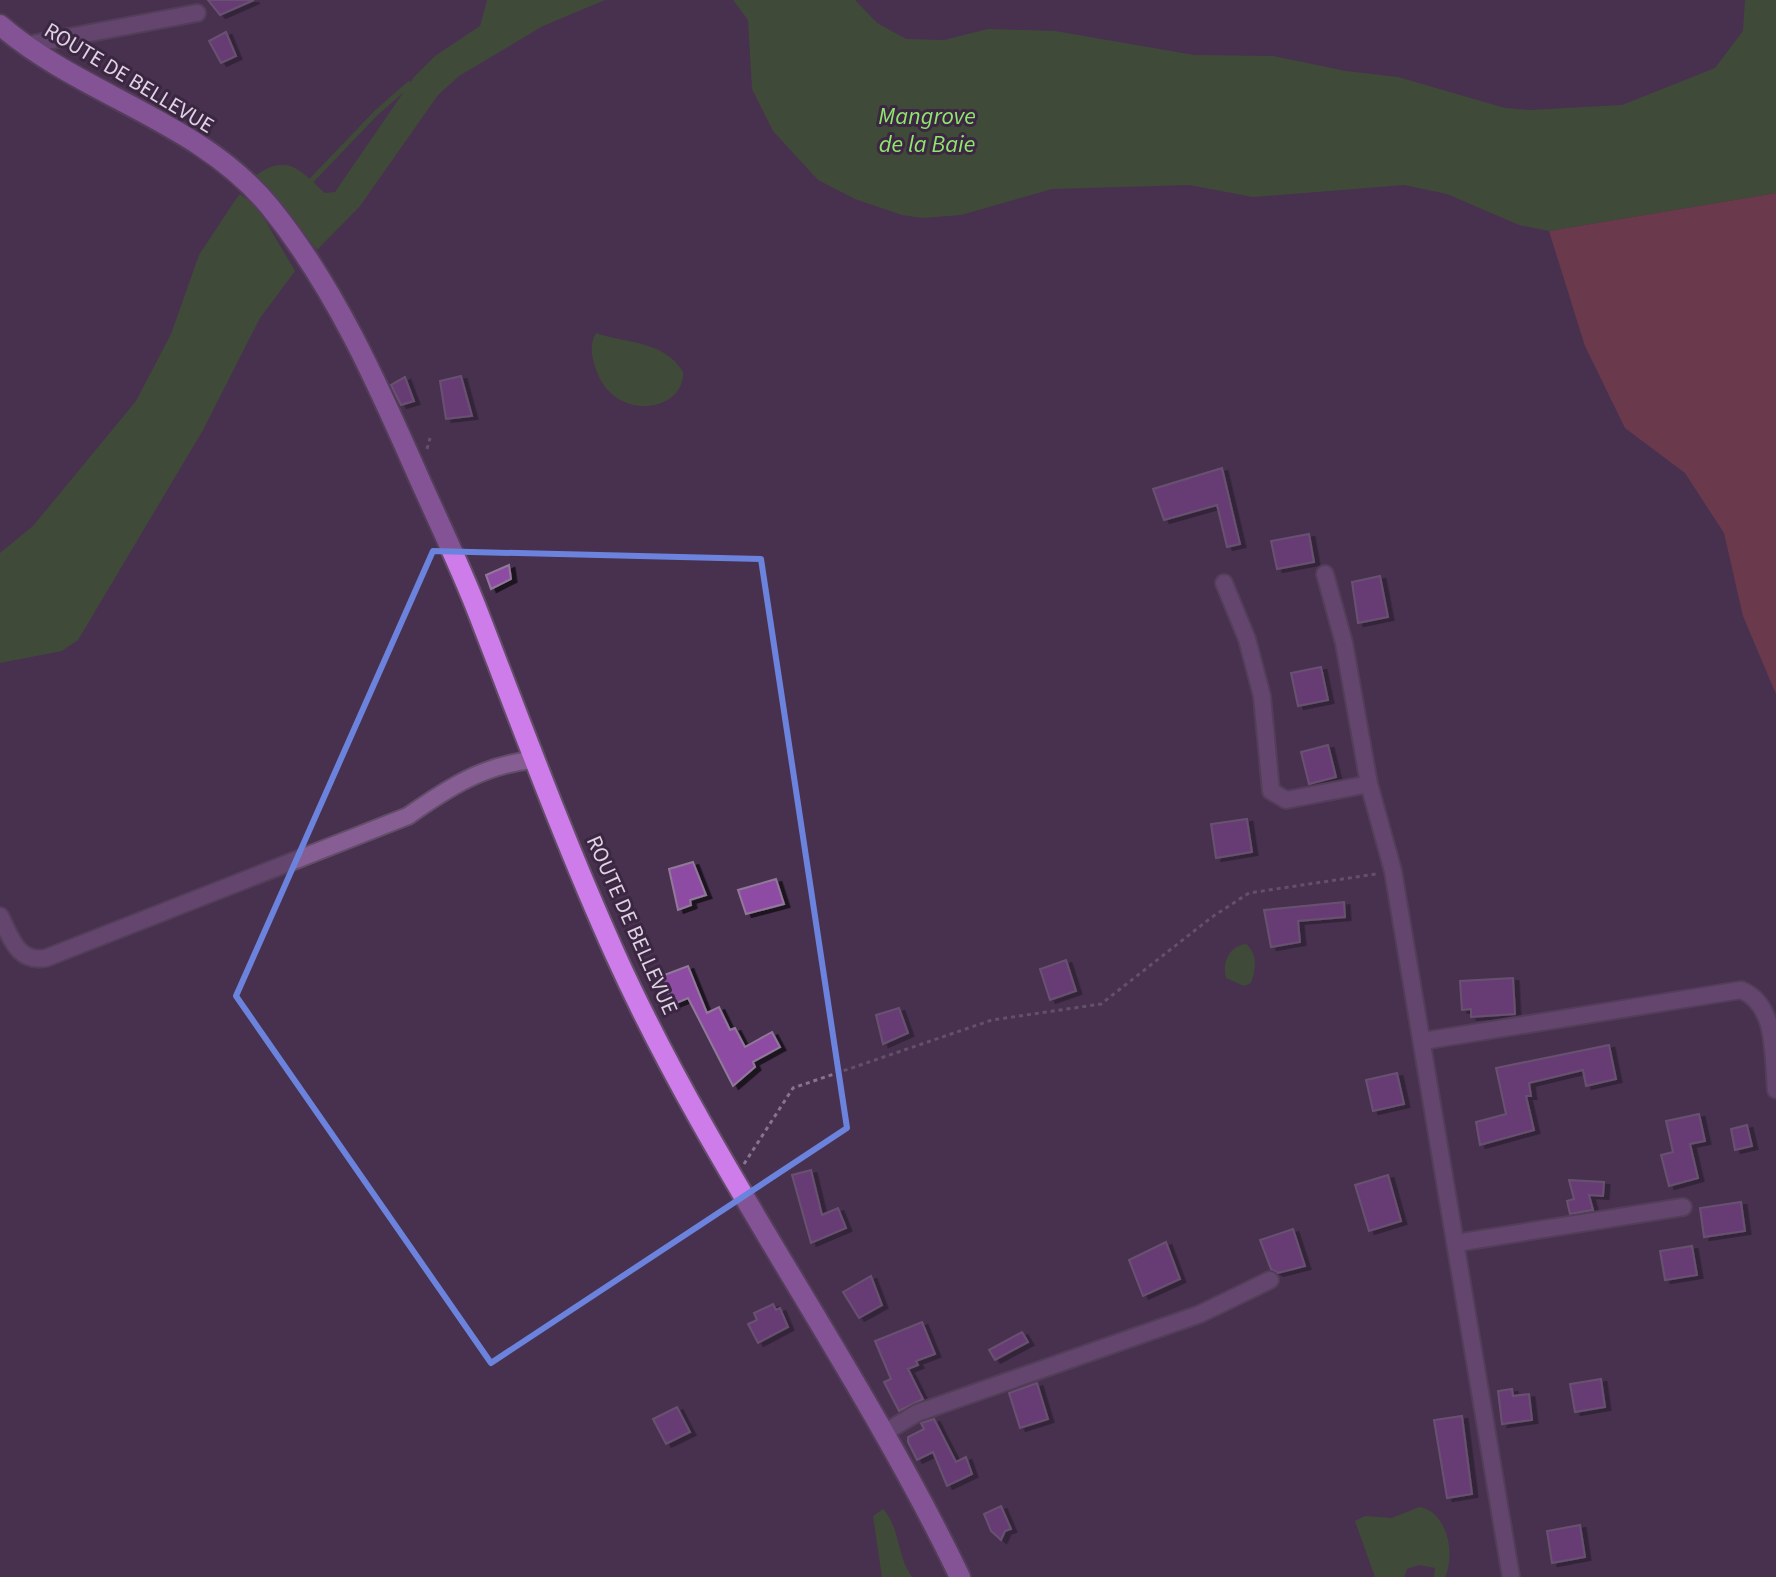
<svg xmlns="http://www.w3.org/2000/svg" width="1776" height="1577" font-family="'Source Sans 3',sans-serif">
<defs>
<filter id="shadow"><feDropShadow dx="5.5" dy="3" stdDeviation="0" flood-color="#0009"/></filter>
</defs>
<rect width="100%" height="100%" fill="#47314e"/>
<!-- green -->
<path fill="#98434a" d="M1776,193V694L1743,616L1724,533L1685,473L1625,428L1585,346L1549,231Z"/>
<!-- water -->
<path fill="#386920" d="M487,0H605L543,26L459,76L438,95L360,206L317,250L280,202L262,215L295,271L260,318L203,430L78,640L62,651L0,663V553L33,526L136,401L171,334L199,255L236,199L240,194L256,207L274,195L255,176C287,152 300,170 325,193L335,192L414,77L435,56L480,26Z
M733,0H855L877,23L906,39L944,40L988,29L1055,31L1194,55L1273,56L1346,71L1398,77L1505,108L1530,110L1622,105L1715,68L1743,31L1745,0H1776V193L1549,231L1519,225L1447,194L1404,185L1253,197L1189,185L1052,189L961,215L922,218L902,215L855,199L818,180L773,131L752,89L748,20Z
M596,333C627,344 664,340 683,372C685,414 609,424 594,363C591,352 590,344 596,333Z
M1246,944C1258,954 1256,969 1251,983L1244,986L1226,978C1222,963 1229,946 1246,944Z
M1419,1507C1447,1511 1456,1554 1445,1577H1434L1435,1568L1419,1565L1407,1569L1404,1577H1375L1355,1521L1365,1516L1392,1518Z
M883,1509C901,1529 896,1555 912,1577H882L873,1516Z"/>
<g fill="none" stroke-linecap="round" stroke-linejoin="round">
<!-- stream -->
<path stroke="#386920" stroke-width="5" d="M309,183L376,113L409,84"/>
</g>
<!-- building -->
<path fill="#8e4ca3" stroke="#917999" stroke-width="2" filter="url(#shadow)" d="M208,0H254L220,15Z
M226,32L236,56L221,63L209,41Z
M461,376L472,416L446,419L440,381Z
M405,377L414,401L401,405L391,385Z
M1222,468L1240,544L1227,547L1217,505L1164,520L1153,489Z
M1309,534L1314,562L1277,569L1271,541Z
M509,565L511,579L491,589L486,575Z
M1380,576L1388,617L1358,623L1352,582Z
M1321,667L1328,700L1298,706L1291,673Z
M1328,745L1336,777L1309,784L1301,752Z
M1247,819L1252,852L1216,858L1211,824Z
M693,862L706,895L690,900L691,905L678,910L669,869Z
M776,879L784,904L746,914L738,890Z
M1344,902L1345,917L1298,921L1300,942L1271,947L1264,910Z
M1066,960L1076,991L1050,1000L1040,969Z
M688,966L707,1013L719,1007L730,1030L735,1028L745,1047L772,1032L780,1047L753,1062L755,1067L733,1086L688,998L674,1004L659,977Z
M1513,978L1515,1014L1471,1017V1009L1462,1010L1460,981Z
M899,1008L908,1033L883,1044L876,1015Z
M1609,1045L1616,1079L1586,1086L1583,1070L1529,1083L1531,1096H1526L1534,1130L1480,1145L1476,1122L1506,1114L1496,1068Z
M1397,1073L1404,1104L1373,1111L1366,1080Z
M1699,1114L1705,1141L1690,1144L1698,1178L1669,1186L1661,1155L1673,1152L1666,1121Z
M1747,1125L1752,1146L1735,1150L1731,1129Z
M811,1170L822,1215L838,1208L846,1228L811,1243L792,1175Z
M1388,1175L1401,1221L1369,1231L1355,1185Z
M1569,1180L1604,1182L1603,1196L1589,1195L1593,1210L1570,1214L1567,1201L1574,1199Z
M1741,1202L1745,1231L1704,1237L1700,1208Z
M1293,1229L1305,1266L1278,1273L1271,1269L1260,1240Z
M1166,1242L1180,1279L1143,1296L1129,1260Z
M1692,1246L1697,1275L1665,1280L1660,1251Z
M871,1276L882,1305L859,1318L843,1292Z
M773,1304L776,1310L780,1308L788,1327L758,1343L748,1324L757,1320L754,1313Z
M922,1322L935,1354L916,1361L918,1365L908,1369L923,1399L899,1411L884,1382L891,1379L875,1341Z
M1022,1332L1028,1342L995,1360L989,1350Z
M1601,1379L1605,1407L1575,1412L1570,1384Z
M1037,1383L1048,1419L1020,1428L1009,1393Z
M1512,1389L1513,1396L1529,1394L1532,1420L1502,1424L1498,1391Z
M677,1407L690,1432L666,1444L653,1419Z
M1462,1416L1472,1494L1447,1498L1434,1420Z
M934,1419L956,1462L966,1457L972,1474L947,1486L933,1452L917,1460L908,1442V1437L924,1429L921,1423Z
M1001,1506L1011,1529L1005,1531L1001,1540L991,1531L984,1514Z
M1580,1525L1585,1557L1552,1563L1547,1531Z"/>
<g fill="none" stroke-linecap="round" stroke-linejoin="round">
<defs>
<path id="minor" d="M26,45L197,13
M1325,574L1344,643L1369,784L1393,871L1511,1577
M1224,583L1247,639L1262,696L1271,791L1286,800L1369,784
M0,916C11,937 17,963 46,958L408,816C448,788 483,765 533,760
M1423,1041L1741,990C1776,1004 1773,1052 1776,1090
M1456,1243L1683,1207
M884,1433L917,1413L1200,1314L1270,1280"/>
<path id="major" d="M0,25C82,96 200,121 270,207C335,287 378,385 419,478C439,523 461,568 479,615C523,729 565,843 615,954C713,1171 857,1363 960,1577"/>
</defs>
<!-- minor casing -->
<use href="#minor" stroke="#634e69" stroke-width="20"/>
<!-- major casing -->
<use href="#major" stroke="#634e69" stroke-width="24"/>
<!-- path -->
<path stroke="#87758d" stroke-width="3" stroke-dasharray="4 4" stroke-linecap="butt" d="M427,449L430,438
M744,1164L793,1088L992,1020L1101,1004L1212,917L1249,893L1376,874"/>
<!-- minor -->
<use href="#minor" stroke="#865e94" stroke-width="16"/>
<!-- major -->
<use href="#major" stroke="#cf7ceb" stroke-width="20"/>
</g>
<!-- marked area -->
<path d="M0 0H1776V1577H0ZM433,551L761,559L847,1128L491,1363L236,996Z" fill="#47314e" fill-opacity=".55" fill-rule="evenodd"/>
<path fill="none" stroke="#6b83dd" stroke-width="6" stroke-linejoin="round" d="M433,551L761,559L847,1128L491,1363L236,996Z"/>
<g text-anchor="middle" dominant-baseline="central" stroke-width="6" stroke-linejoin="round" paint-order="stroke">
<!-- street labels -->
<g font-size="22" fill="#e0d2e4" stroke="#3c2743">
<text transform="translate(129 78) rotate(31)">ROUTE DE BELLEVUE</text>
<text transform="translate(632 925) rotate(66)">ROUTE DE BELLEVUE</text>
</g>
<!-- water labels -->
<g font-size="24" font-style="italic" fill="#90e56c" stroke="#3c2743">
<text x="927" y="116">Mangrove<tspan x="927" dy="28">de la Baie</tspan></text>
</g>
</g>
</svg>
